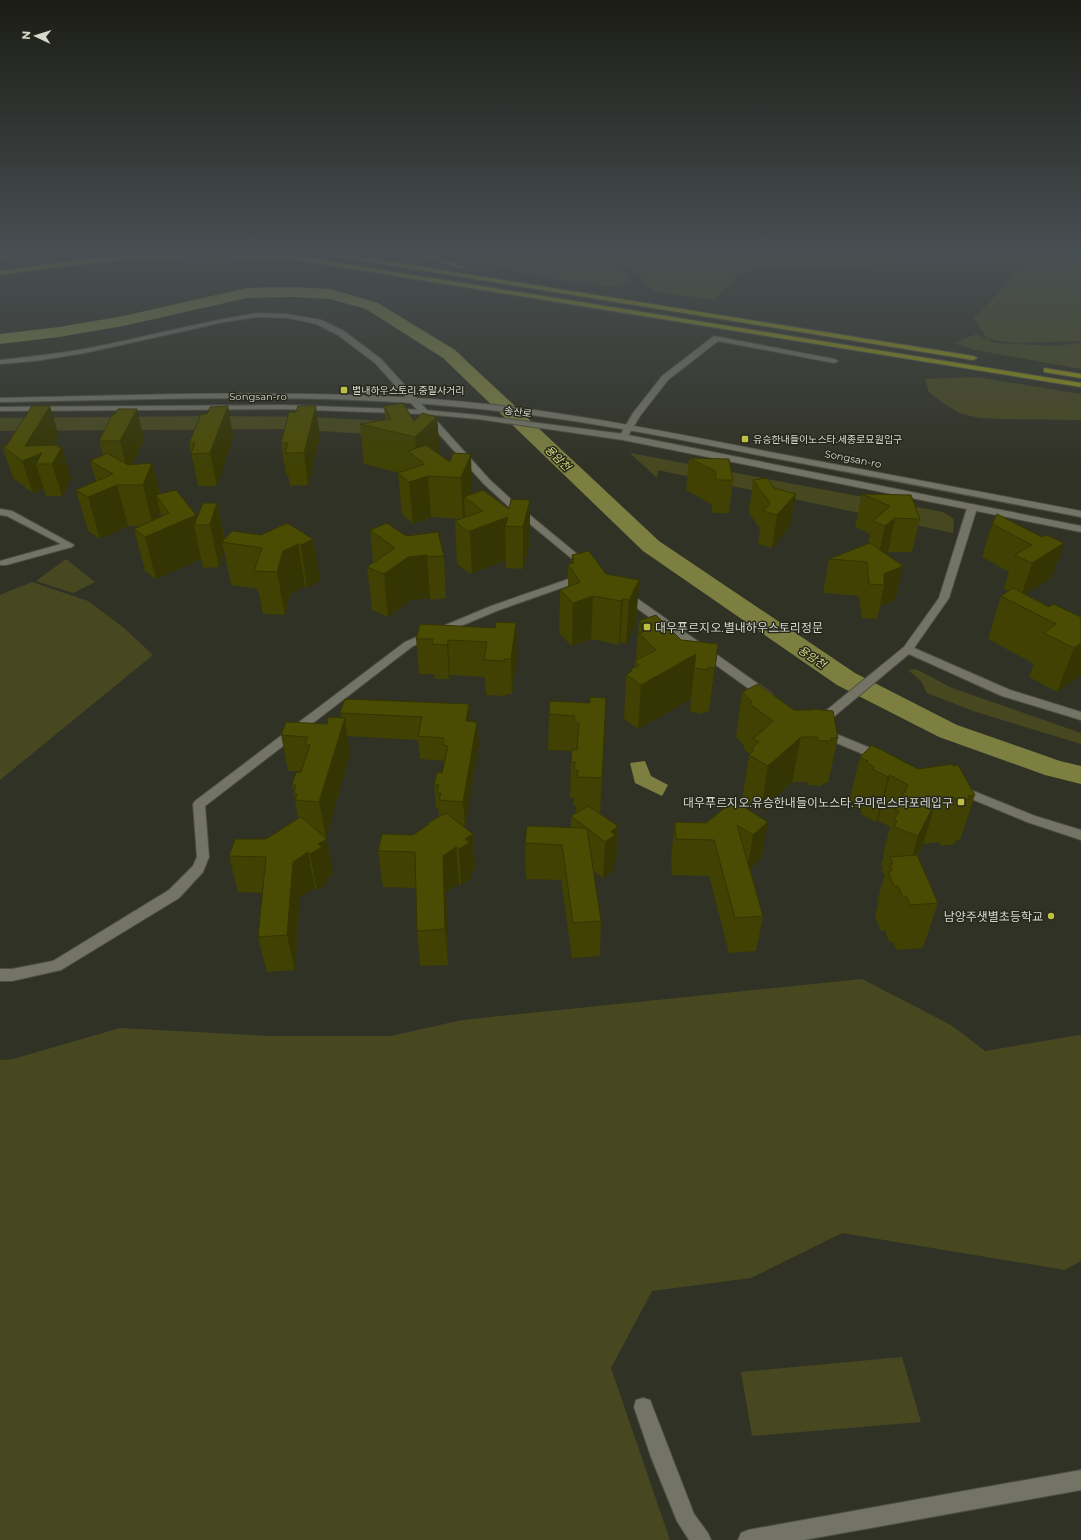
<svg xmlns="http://www.w3.org/2000/svg" width="1081" height="1540" font-family="Montserrat,'Noto Sans KR',sans-serif">
<rect width="100%" height="100%" fill="#313226"/>
<!-- green -->
<path fill="#474820" d="M464,253H599L614,260L631,279L619,287L576,283L499,268Z
M610,253H899L868,269L771,267L740,273L715,300L655,292L628,265Z
M947,253H1081V341L1014,343L987,339L974,318L1003,288L1022,262Z
M976,334L994,343L1053,346L1081,343V369L975,350L954,343Z
M977,377L1081,394V420L1001,419L979,418L959,413L943,403L929,392L925,379Z
M221,416L311,417L404,422L432,438L287,429L0,431V418Z
M630,453L943,512L954,519L953,533L658,470L657,478Z
M66,559L95,582L73,593L36,581Z
M32,582L88,601L124,628L153,655L0,780V595Z
M916,669L952,688L1081,733V744L973,711L927,693L921,681L908,670Z
M862,979L951,1025L985,1051L1079,1035L1081,1036V1261L1065,1270L842,1233L751,1278L652,1291L611,1368L670,1540H0V1060L13,1059L120,1028L270,1036H391L462,1020Z
M902,1357L921,1422L752,1436L741,1372Z"/>
<!-- water -->
<path fill="#7c7f40" d="M645,761L651,776L668,785L662,796L635,783L630,763Z"/>
<g fill="none" stroke-linecap="round" stroke-linejoin="round">
<!-- river -->
<path fill="#7c7f40" fill-rule="evenodd" d="M293,287L331,289L378,303L455,350L659,541L855,673L957,725L1060,761L1081,766V784L1045,775L939,737L837,685L643,551L443,358L366,309L330,299L293,297L247,298L123,326L59,337L0,344V334L59,327L123,316L247,288Z"/>
<defs>
<path id="street" d="M257,313L288,314L321,320L344,331L381,359L490,480L514,502L588,563L590,565L588,567H582L508,506L484,484L375,363L338,335L316,324L288,318L257,317L224,322L85,353L35,361L0,364V360C28,357 56,354 84,349C142,338 199,322 257,313Z
M714,336L834,359L838,361L834,363L718,341L668,380L640,416L626,439H620L619,437L633,413L662,376Z
M972,505L977,508L949,598L914,648L1010,690L1081,712V720L1002,696L909,654L825,724H817L815,721L817,718L904,647L939,598L967,508Z
M0,509L12,511L74,545L72,547L6,565H0V561L61,544L7,516L0,515Z
M583,574L587,575L588,577L587,579L499,610L413,646L205,806L209,857L203,872L179,898L61,970L12,981H0V969H12L53,961L169,890L193,866L197,857L193,804L195,801L405,642L491,606Z
M624,591L628,592L771,693L773,696L771,699H763L620,596L619,594Z
M824,729L885,754L887,757L885,760H877L820,736L818,733L820,730Z
M961,786L1035,816L1081,830V840L1027,822L957,793L955,790L957,787Z
M643,1398L650,1400L694,1514L708,1533L711,1540H689L677,1521L651,1457L634,1407L636,1400Z
M1081,1470V1490L804,1540H738L741,1533L748,1530Z"/>
<path id="secondary" d="M179,394C284,393 390,393 495,405C588,416 679,434 770,452C874,472 977,491 1081,511V517C975,496 869,476 763,456C663,436 562,416 460,407C308,392 153,400 0,402V398Z
M284,405L424,410L478,415L623,434L1081,526V532L623,440L478,419L424,414L284,409L0,411V407Z"/>
<path id="highway" d="M14,253H23L0,260V256Z
M163,253H245L266,254L265,253H277L1081,383V387L279,257L276,259C183,252 92,261 0,275V271C54,263 108,256 163,253Z
M324,253H336L973,356L977,358L973,360L327,255Z
M415,253H423L465,267L460,268Z
M1044,368L1081,374V378L1044,372Z"/>
</defs>
<!-- street casing -->
<use href="#street" stroke="#4e4f44" stroke-width="2"/>
<!-- secondary casing -->
<use href="#secondary" stroke="#4e4f44" stroke-width="2"/>
<!-- highway casing -->
<use href="#highway" stroke="#4e4f44" stroke-width="2"/>
<!-- street -->
<use href="#street" fill="#737465" fill-rule="evenodd"/>
<!-- secondary -->
<use href="#secondary" fill="#737465" fill-rule="evenodd"/>
<!-- highway -->
<use href="#highway" fill="#909214" fill-rule="evenodd"/>
</g>
<!-- wall -->
<path fill="#404103" fill-rule="evenodd" d="M228,406L233,438L217,486H198L189,443L207,414Z
M384,406L414,421L437,417L440,455L450,462L472,494L509,509L530,500V542L523,569L506,568V560L472,573H469L457,564L455,521L461,519L431,517L413,524L402,514L398,473H400L364,464L360,424L385,420Z
M59,437L54,445H60L61,447H62L71,479L62,496H46L44,489L33,493L13,478L2,446H6Z
M320,437L308,485L290,486L288,475H286L281,443Z
M144,440L132,465L152,463L160,494L196,515V520L217,503L225,540L261,535L313,539L320,581L307,588L305,586L290,594L285,615L263,614L258,589L231,585L224,550L219,567L203,568L201,559L156,579L145,571L134,529L140,526H128L100,539L88,531L76,490L96,481L90,461L103,455L99,441ZM160,510L161,517L156,519L159,512Z
M689,458L733,480L729,513H713L711,504L686,490Z
M753,480L790,527L772,548L758,544L760,529L749,513Z
M862,494L920,519L912,552H888L885,554L903,566L895,600L880,606L877,619L862,618L859,596L823,593L829,559L868,544L870,534L855,527Z
M992,524L1042,537L1052,577L1025,594L1049,607L1081,617V675L1057,692L1029,677L1034,664L988,639L1001,596L1009,591L1004,589L1009,572L982,557Z
M370,530L444,556L446,598L431,600L430,598L411,600L388,617L372,610L367,567L373,562Z
M572,555L606,574L639,580L636,623L626,644L620,642L619,645L591,639L572,646L559,633L560,590L568,587V564H571Z
M639,621L681,640L718,644L709,712L703,711V714L690,712L691,699L638,729L624,719L626,675L630,673V670L634,668L635,661L636,660Z
M516,623L517,657L512,694H505V696L486,695L485,677L450,675L449,679H435L434,674H419L416,639L495,628Z
M742,692L794,710H812V709L838,738L828,783H823L822,786L808,785V782H792L761,811L742,800L749,755L750,754L743,748L744,745L736,737Z
M550,701L605,733L600,814L618,826L616,862L613,864V870L603,878L593,870L601,921L600,956L572,958L561,880L526,879L525,843L571,828V816L577,813H576V806H573L574,798L570,797L571,762L572,751L548,750L549,714Z
M469,704L470,721L479,745L465,825H462L475,869L471,872L472,878L461,885L459,883L446,892L448,965L420,966L417,931L416,888L383,887L378,851L413,835L428,825V823L439,816L438,808H436L434,785L442,773L444,761L420,759L418,740L347,736L350,754L326,838L327,839L333,874L327,878L328,883L317,890L315,888L300,897L295,970L267,972L258,937L262,893L238,892L229,856L266,839L298,818L292,785L301,771H288L281,735L327,724L341,718L340,713Z
M860,757L918,769L975,795L960,840H956L955,844L941,846L939,842L923,844L918,856L938,903L923,948L896,950L893,942H889L885,930L881,931L875,916L878,904L877,902L885,874L881,872L883,866L881,865L884,855H883L890,827L878,820L876,822L861,814V811L855,807V805L849,801Z
M732,805L768,822L761,858L750,868L763,916L756,951L729,953L709,876L672,875L671,858L675,822L706,823Z"/>
<!-- shaded-wall -->
<path fill="#343503" d="M50,406L59,437L45,461L36,464L44,489L33,493L22,461L25,446Z
M228,406L233,438L217,486L210,453Z
M316,406L320,437L308,485L304,453Z
M137,409L144,440L128,473L120,441Z
M437,417L440,456L425,464L417,458L415,437Z
M60,445L61,448L62,447L71,479L62,496L52,464L57,447Z
M471,454L472,495L464,497L465,515L463,520L461,478Z
M152,463L162,503L156,495L160,510L153,526L143,485Z
M428,476L431,517L413,524L409,482Z
M117,485L128,526L100,539L88,497Z
M796,494L790,527L772,548L777,515Z
M530,500V542L523,569V527Z
M217,503L225,543L222,542L224,550L219,567L210,525Z
M196,515L198,525H194L201,559L156,579L145,537Z
M508,517L505,526L506,560L472,573L470,531Z
M895,518L888,552L878,559L885,526Z
M313,539L320,581L307,588L301,545Z
M1064,543L1052,577L1021,597L1032,563Z
M298,544L305,586L290,594L285,615L277,572L283,551Z
M427,555L430,598L411,600L388,617L384,574L408,557Z
M903,566L895,600L880,606L884,585V574Z
M639,580L636,623L626,644L629,600Z
M593,596L591,639L572,646L573,603Z
M623,599L620,642L619,645L621,601Z
M516,623L517,657L512,694L511,659Z
M448,640L450,675L449,679L447,645Z
M1081,643V675L1057,692L1074,648Z
M718,644L713,688L709,712L715,668Z
M696,654L691,699L638,729L641,685Z
M606,698L605,733L600,814L602,778Z
M469,704L470,727L466,721Z
M345,718L350,754L326,838L319,802Z
M477,722L479,745L465,825L463,802Z
M801,737L792,782L761,811L768,766Z
M890,775L878,820L876,822L888,777Z
M937,799L923,844L905,881L918,836Z
M768,822L761,858L747,871L753,835Z
M618,826L616,862L613,864V870L603,878L605,842L611,832Z
M473,834L475,869L471,872L472,878L461,885L459,849L465,839Z
M327,839L333,874L327,878L328,883L317,890L310,854L318,844Z
M456,847L459,883L446,892L448,965L445,929L443,856Z
M308,852L315,888L300,897L295,970L287,935L293,862Z"/>
<!-- building -->
<path fill="#4b4c04" stroke="#343503" d="M403,403L414,421L422,413L437,417L415,437L360,424L391,419L384,406Z
M32,406H50L25,446L60,445L57,447H62L52,464H36L42,453L22,461L2,446H6Z
M228,406L210,453L191,454L195,443H189L201,414H207L210,407Z
M298,406H316L304,453H285L288,443H281L289,412H296Z
M118,409H137L120,441H99L112,415L115,414Z
M426,445L450,462L453,453L471,454L461,478L428,476L409,482L398,473L425,464L408,451Z
M107,453L128,465L152,463L143,485H117L88,497L76,490L113,474L90,461Z
M689,458L729,459L733,480H716L715,471Z
M767,478L774,488L796,494L777,515L763,511L770,503L753,480Z
M176,490L196,515L145,537L134,529L169,513L156,495Z
M483,490L509,509L511,499L530,500L523,527L505,526L508,517L470,531H467L455,521L483,511L464,497Z
M862,494L911,495L920,519L895,518L885,526L873,521L890,506Z
M203,503H217L210,525H194Z
M997,514L1042,537L1046,535L1064,543L1032,563L1014,555L1032,545L992,524Z
M287,523L313,539L301,545L298,544L283,551L277,572L254,571L262,548L222,542L232,531L261,535Z
M387,523L406,536L438,532L444,556L427,557V555L408,557L384,574L367,567L395,548L370,530Z
M870,543L903,566L884,574V585L869,584L867,562L829,559Z
M589,551L606,574L639,580L629,600L623,599L621,601L593,596L573,603L560,590L580,582L568,564L574,563L572,559H574L572,555Z
M1013,588L1049,607L1053,604L1081,617V643L1074,648L1044,633L1056,624L1001,596Z
M656,615L681,640L718,644L715,668L708,667V670L694,668L696,654L641,685L626,675L632,671L630,670L639,665L635,661L656,650L639,633L645,631L641,626L643,625L639,621Z
M496,622L516,623L511,659H504V661L484,660L487,642L448,640L447,645L432,644L433,639H416L420,624L495,628Z
M758,684L794,710H812V709L833,711L838,738H831L832,741H818L817,737H801L768,766L749,755L754,750L751,749L759,742L753,739L773,721L750,704L752,702L742,692Z
M590,697L606,698L602,778L577,777L578,770H574L575,762H571L572,749L577,750L579,723H574L575,716L549,714L550,701L590,703Z
M345,699L469,704L466,721L477,722L463,802L439,800L441,793H437L439,785H434L437,772L442,773L448,746L443,745L444,738L418,736L422,717L340,713Z
M328,717L345,718L319,802L295,800L297,794L294,793L296,785H292L296,772H301L310,745L305,744L308,737L281,735L286,722L327,724Z
M872,745L918,769L952,764L953,766L958,765L975,795L968,796L970,799L956,801L954,797L937,799L918,836L894,827L897,821L894,820L899,811L895,810L908,785L890,775L888,777L872,769L874,767L866,762L868,761L860,757Z
M736,802L768,822L753,835L737,825L763,916L735,918L714,840L676,839L675,822L706,823L731,803L732,805Z
M588,806L618,826L611,832L615,835L605,842L571,816Z
M446,813L473,834L465,839L470,842L459,849L456,847L443,856L445,929L417,931L415,852L378,851L382,834L413,835L429,824L428,823Z
M301,817L327,839L318,844L322,847L310,854L308,852L293,862L287,935L258,937L266,857L229,856L235,839H266Z
M527,826L587,828L601,921L573,923L562,845L525,843Z
M917,855L938,903L910,905L907,897H903L898,886H894L888,871H892L890,864H893L890,857Z"/>
<!-- sky -->
<linearGradient id="sky" x2="0" y2="1"><stop stop-color="#1b1c15"/><stop offset="0.54" stop-color="#484f52"/><stop offset="1" stop-color="#484f52" stop-opacity="0"/></linearGradient>
<rect width="1081" height="468" fill="url(#sky)"/>
<!-- markers -->
<g fill="#bcbf44" stroke="#27281c" stroke-width="1.5">
<rect x="340" y="386" width="8" height="8" rx="2"/>
<rect x="741" y="435" width="8" height="8" rx="2"/>
<rect x="643" y="623" width="8" height="8" rx="2"/>
<rect x="957" y="798" width="8" height="8" rx="2"/>
<circle cx="1051" cy="916" r="4"/>
</g>
<g text-anchor="middle" dominant-baseline="central" stroke-width="3" stroke-linejoin="round" paint-order="stroke">
<!-- far-poi labels -->
<g font-size="10" fill="#d7d8d0" stroke="#27281c" text-anchor="start">
<text x="352" y="390">별내하우스토리.중말사거리</text>
<text x="753" y="439">유승한내들이노스타.세종로묘원입구</text>
</g>
<!-- far-street labels -->
<g font-size="10" fill="#d7d8d0" stroke="#27281c">
<text x="258" y="396">Songsan-ro</text>
<text transform="translate(518 412) rotate(8)">송산로</text>
<text transform="translate(853 459) rotate(11)">Songsan-ro</text>
</g>
<!-- far-water labels -->
<g font-size="11" font-style="italic" fill="#d8dc80" stroke="#27281c">
<text transform="translate(558 458) rotate(44)">용암천</text>
<text transform="translate(812 657) rotate(34)">용암천</text>
</g>
<!-- poi labels -->
<g font-size="12" fill="#d7d8d0" stroke="#27281c" text-anchor="end">
<text x="655" y="627" text-anchor="start">대우푸르지오.별내하우스토리정문</text>
<text x="953" y="802">대우푸르지오.유승한내들이노스타.우미린스타포레입구</text>
<text x="1043" y="916">남양주샛별초등학교</text>
</g>
</g>
<!-- north arrow -->
<g transform="translate(36 36) rotate(274)" stroke="#27281c" stroke-width="3" paint-order="stroke">
<path d="M0-3L7 15L0 10L-7 15Z" fill="#d7d8d0"/>
<text y="-6" font-size="11" font-weight="bold" text-anchor="middle" fill="#d7d8d0">N</text>
</g>
</svg>
